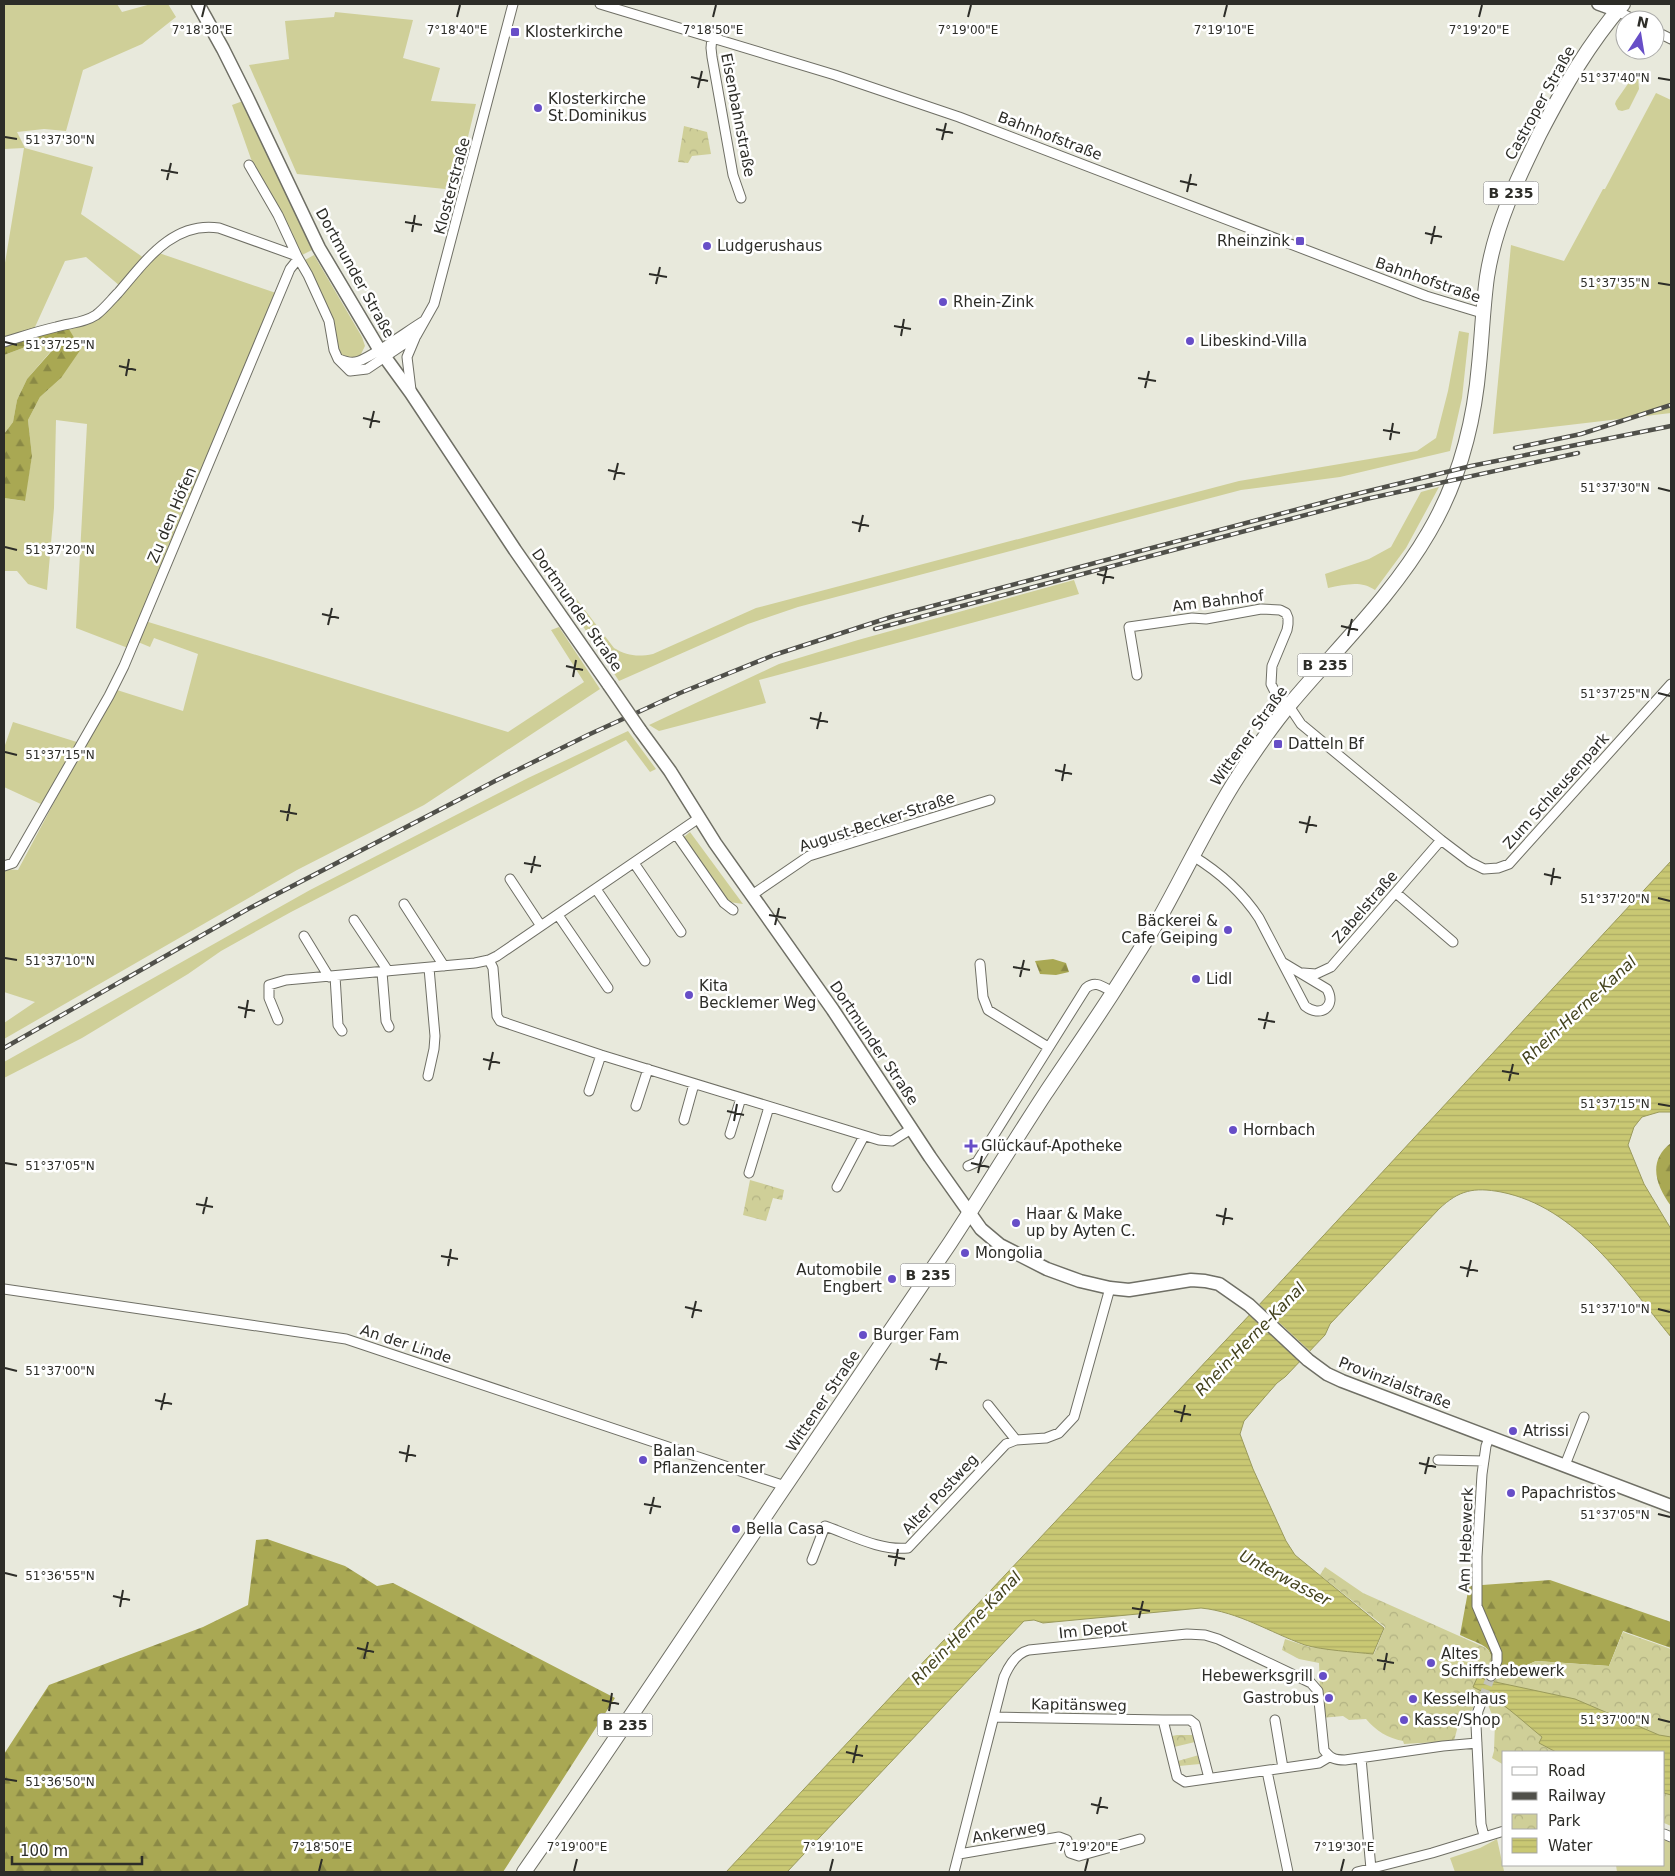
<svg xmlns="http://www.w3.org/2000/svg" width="1675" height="1876" font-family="'DejaVu Sans',sans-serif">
<defs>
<pattern id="forest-firs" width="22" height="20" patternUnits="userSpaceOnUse" patternTransform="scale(1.25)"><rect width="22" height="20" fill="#a9a853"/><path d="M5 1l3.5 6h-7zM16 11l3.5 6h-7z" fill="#8a8945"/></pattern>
<pattern id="park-crowns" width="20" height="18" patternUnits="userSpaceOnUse" patternTransform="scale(1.25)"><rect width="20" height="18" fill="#cfcf98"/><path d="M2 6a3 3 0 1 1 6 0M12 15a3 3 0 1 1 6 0" fill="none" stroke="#b2b283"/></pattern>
<pattern id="water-rules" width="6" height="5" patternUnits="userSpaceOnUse" patternTransform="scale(1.25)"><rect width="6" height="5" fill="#c9c873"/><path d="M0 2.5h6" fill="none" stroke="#adac64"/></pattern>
</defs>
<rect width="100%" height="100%" fill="#e8e9dc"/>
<!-- grass -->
<path fill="#cfcf98" d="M4,4H117L122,12L151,4H168L176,17L142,44L83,70L66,131L44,129L17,132L25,148L93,167L81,214L144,258L120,286L86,257L65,261L35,327L4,337V269L24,148L4,149Z
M335,12L413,20L403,58L440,68L431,101L476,104L455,190L297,174L249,65L289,59L285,21L334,17Z
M1634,75L1638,77L1639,89L1629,109L1622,111L1618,110L1615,104L1616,101Z
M1656,93L1671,100V413L1493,434L1511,245L1564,261L1603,189H1605Z
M243,101L312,250L302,255L251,159L232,105Z
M156,252L276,293L128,648L76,628L87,424L56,420L54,508L47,590L28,584L17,571H4V498L24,501L32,456L28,420L40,397L61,378L67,326L83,323Z
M314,255L362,337L365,346L360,356L352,359L344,357L340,353L329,310L305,260Z
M1459,331L1469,333L1462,398L1450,451L1340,477L1241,490L798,607L748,624L619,681L550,576L555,571L614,648C627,656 638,657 653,654L756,608L1239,481L1417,451L1436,438L1448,391Z
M39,342L57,344L27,379L17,400L13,422L4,434V355Z
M1439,487L1406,548L1375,590C1360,580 1345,585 1328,588L1325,574L1369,559L1391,547L1421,492Z
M1074,580L1079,594L759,680L766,703L659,731L649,725L779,664L858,640Z
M145,621L508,732L584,682L551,630L559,627L600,689L424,805L297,870L4,1039V1023L35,1002L4,992V869L18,870L90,735L117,690L183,711L198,654L154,638L150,647L138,642Z
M13,722L80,743L43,805L4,787V748Z
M628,731L656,769L650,772L626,740L291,912L221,951L188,974L82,1038L4,1078V1062L310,890L528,778Z
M690,832L743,904L729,902L684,837Z
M1497,1839L1504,1871L1510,1872H1455L1450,1858L1480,1848Z
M1664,1839L1671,1842V1872H1617L1616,1865H1664Z"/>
<!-- forest -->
<path fill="url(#forest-firs)" d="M67,326L81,349L61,378L40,397L28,420L32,456L25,501L4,498V434L13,422L17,400L27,379L57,345L39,342L4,355V337L35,327L37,333Z
M1053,959L1066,963L1069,972L1056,975L1040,974L1035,961Z
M1671,1143V1206C1656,1186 1647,1161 1671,1143Z
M267,1539L345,1566L377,1586L393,1583L615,1698L503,1872H4V1754L49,1685L203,1627L248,1605L256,1540Z
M1550,1580L1671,1622V1648L1623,1631L1609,1666L1536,1661L1497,1678L1487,1674C1499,1646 1483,1646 1460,1635L1469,1586Z"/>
<!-- park -->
<path fill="url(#park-crowns)" d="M684,126L707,132L711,154L692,156L688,163L678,162Z
M750,1180L784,1190L782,1200L773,1198L766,1221L743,1215Z
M1325,1567L1363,1593L1486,1648C1495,1656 1491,1664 1487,1674L1497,1679L1536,1661L1609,1666L1623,1632L1671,1649V1826L1664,1823V1752H1504V1765L1492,1758L1494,1751L1495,1722L1486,1700L1480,1697L1471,1711L1461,1714L1454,1741L1404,1744L1403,1741C1388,1738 1376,1731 1366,1719L1349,1720L1343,1716L1321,1718L1319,1663L1299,1659L1282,1650L1285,1639L1309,1647L1374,1654L1385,1627L1320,1575Z
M1177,1735H1193L1195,1742L1174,1747L1172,1736Z
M1199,1755L1200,1764L1179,1766L1178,1761Z"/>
<!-- water -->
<path fill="url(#water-rules)" stroke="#9a9a5c" d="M1671,861V1112H1659L1642,1117L1634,1127L1628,1145L1644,1184L1671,1229V1337C1625,1281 1577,1207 1501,1192C1474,1187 1459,1190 1439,1209L1330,1324L1325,1335L1285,1377L1277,1383L1244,1421L1240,1434L1253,1469L1286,1541L1295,1555L1384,1628L1373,1654C1354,1652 1322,1650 1305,1645C1269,1632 1239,1612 1201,1608L1043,1623L1034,1620L1024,1621L787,1872H726L1272,1291Z
M1478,1676L1486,1680L1575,1699L1659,1735L1671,1737V1795L1664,1793V1752H1556L1539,1743L1542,1737C1521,1720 1499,1698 1473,1687Z"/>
<!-- pier -->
<path fill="#e8e9dc" d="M1258,1303L1311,1352L1301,1363L1247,1313Z"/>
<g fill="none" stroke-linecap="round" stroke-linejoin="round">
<!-- minor-tunnel -->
<path stroke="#c3c3b8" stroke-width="9" stroke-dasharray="9 4.5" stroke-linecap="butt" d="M1483,1698L1491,1676"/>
<defs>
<path id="minor" d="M600,4L835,75L959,117L1426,296L1482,313
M1617,11L1635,20
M1655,31L1671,39
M712,37L711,48L712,57L733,175L741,198
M249,165L278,215L297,256
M4,342C21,337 38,331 56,327C70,323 84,323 96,315C104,309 111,300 118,293C145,262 172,221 219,228L297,256L308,275L329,321L334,350L338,359L350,371L367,369L416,336L434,304L513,4
M339,359C344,361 349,363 355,362C367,361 410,329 424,321
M411,390L407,357L415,338
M1137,675L1129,627L1192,618L1206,619L1261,609L1280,610L1286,613L1288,618V624L1287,630L1272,666L1271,684L1275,692L1289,706L1301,724L1441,840L1470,862L1484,869L1498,868L1509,864L1671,684
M676,834L724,903L733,910
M1193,856C1219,872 1242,892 1259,918L1305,1006C1320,1018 1337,1007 1327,989L1282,962
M634,863L681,932
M4,866L13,863L109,696L124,666L290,269L298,259
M510,879L541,926
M596,889L645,961
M1396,893L1453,942
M752,895L809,856L990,800
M404,904L444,966
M558,915L608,988
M354,920L388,971
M304,936L329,977
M489,960L493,968L497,1016L500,1021L601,1055L879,1140L892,1141L911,1129
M980,964L983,997L988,1010L1048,1047
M382,972L386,1021L389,1027
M1303,973L1316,974L1331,967L1441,840
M335,976L338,1025L342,1031
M278,1020L269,998V985L286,980L475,963L489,960L497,956L699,818
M428,1076L434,1049L435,1036L429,968
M589,1091L601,1055
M636,1106L648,1069
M684,1120L694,1084
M730,1134L741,1098
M968,1166L977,1162L1086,988C1096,980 1103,987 1113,992
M749,1173L769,1107
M837,1187L864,1136
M4,1289L346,1339L785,1486
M988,1405L1016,1440
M1489,1438L1486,1446L1482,1474L1477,1557V1606L1497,1653V1661L1491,1676
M1438,1460L1484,1461
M1565,1465L1584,1417
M812,1560L825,1526C851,1535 880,1551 908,1548L1006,1444L1016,1440L1046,1438L1059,1433L1074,1417L1110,1288
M1483,1698L1478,1711L1476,1725L1481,1824L1484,1836
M994,1717L1163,1720L1177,1777L1185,1782L1319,1763L1329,1757
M1163,1720H1190L1195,1724L1209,1778
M1275,1720L1283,1768
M1361,1758L1371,1869
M1268,1776L1288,1872
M1664,1834L1671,1837
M959,1854L1059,1837L1067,1840L1070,1853L1079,1856L1140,1839
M954,1872L1004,1677C1009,1665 1017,1653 1029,1650L1187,1634L1205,1635L1218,1639L1311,1683L1318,1691L1324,1750C1330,1758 1334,1760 1345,1760L1443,1746L1477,1743
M1357,1872L1432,1853L1504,1831"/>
<path id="tertiary" d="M1598,4L1617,11"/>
<path id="secondary" d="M198,4L223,49L247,97L319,248L379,349L411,393L515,550L609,685
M640,730L670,771L715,843L833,1010L930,1157L981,1229L1000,1245L1047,1269L1080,1281L1110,1288L1129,1290L1191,1280L1205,1281L1219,1284L1249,1305L1308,1360L1327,1374L1342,1381L1671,1506"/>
<path id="primary" d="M524,1872C610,1749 693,1623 777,1498C834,1413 893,1328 950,1243C982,1194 1013,1143 1045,1094C1067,1061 1090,1028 1112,994C1128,969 1144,944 1159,919C1186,871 1209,821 1239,775C1254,752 1273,724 1291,703C1338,647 1392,596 1429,532C1459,481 1474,424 1479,365C1482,336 1483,306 1487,277C1495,225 1517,180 1540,133C1565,85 1588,45 1623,4"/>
</defs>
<!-- minor casing -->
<use href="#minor" stroke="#6f6f65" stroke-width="11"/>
<!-- tertiary casing -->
<use href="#tertiary" stroke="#6f6f65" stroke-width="14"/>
<!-- secondary casing -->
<use href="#secondary" stroke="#6f6f65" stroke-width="15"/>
<!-- primary casing -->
<use href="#primary" stroke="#6f6f65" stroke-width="16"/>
<!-- minor -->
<use href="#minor" stroke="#fff" stroke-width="9"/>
<!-- tertiary -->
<use href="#tertiary" stroke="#fff" stroke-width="11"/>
<!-- secondary -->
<use href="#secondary" stroke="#fff" stroke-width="12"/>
<!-- primary -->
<use href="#primary" stroke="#fff" stroke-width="14"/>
<defs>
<path id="rail" d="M1515,448L1581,434L1671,405
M875,629L1366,499L1578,453
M4,1048L248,909L495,781L590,734L680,693L774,655L891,617L1344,497L1471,466L1671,426"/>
</defs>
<!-- rail casing -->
<use href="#rail" stroke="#50504a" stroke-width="4.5"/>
<!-- rail -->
<use href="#rail" stroke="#fff" stroke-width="2.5" stroke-dasharray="8" stroke-linecap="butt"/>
<defs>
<path id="secondary-bridge" d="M609,685L640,730"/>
</defs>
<!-- secondary-bridge casing -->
<use href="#secondary-bridge" stroke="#6f6f65" stroke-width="15" stroke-linecap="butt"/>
<!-- secondary-bridge -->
<use href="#secondary-bridge" stroke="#fff" stroke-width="12"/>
</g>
<!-- ticks -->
<path fill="none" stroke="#2d2d28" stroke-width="2" d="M202,17L205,5M457,17L460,5M713,17L716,5M968,17L971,5M1224,17L1227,5M1479,17L1482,5M691,77L708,81M1658,78L1670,80M698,88L702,71M936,129L953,133M5,137L17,139M942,140L946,123M161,170L178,173M167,180L171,163M1180,181L1197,185M1187,192L1191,174M405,222L422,225M412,232L415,215M1425,233L1442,237M1431,244L1435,226M649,274L667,277M1658,283L1670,285M656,284L660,267M894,326L911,329M901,336L904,319M5,342L17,345M119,366L136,370M126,376L129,359M1138,378L1156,381M1145,388L1149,371M363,418L380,422M370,428L374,411M1383,430L1400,433M1390,440L1393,423M608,470L625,474M614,480L618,463M1658,488L1670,491M852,522L869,526M859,532L863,515M5,547L17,550M1097,574L1114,578M1103,584L1107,567M322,614L339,618M328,625L332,608M1341,626L1358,630M1348,636L1352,619M566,666L583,670M573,677L576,660M1658,693L1670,696M810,718L828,722M817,729L821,712M5,752L17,755M1055,770L1072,774M1062,781L1065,764M280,811L297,814M287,821L290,804M1299,822L1317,826M1306,833L1310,816M524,863L541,866M531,873L535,856M1544,874L1561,878M1551,885L1554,868M1658,898L1670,901M769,915L786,918M775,925L779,908M5,958L17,960M1013,967L1030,970M1020,977L1024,960M238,1007L255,1011M245,1018L248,1000M1258,1019L1275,1022M1264,1029L1268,1012M483,1059L500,1063M489,1070L493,1052M1502,1071L1519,1074M1509,1081L1513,1064M1658,1104L1670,1106M727,1111L744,1115M734,1121L737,1104M5,1163L17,1165M971,1163L989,1167M978,1173L982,1156M196,1204L213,1207M203,1214L207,1197M1216,1215L1233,1219M1223,1225L1226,1208M441,1256L458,1259M448,1266L451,1249M1460,1267L1478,1271M1467,1277L1471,1260M685,1307L702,1311M1658,1309L1670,1312M692,1318L696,1301M930,1359L947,1363M5,1368L17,1371M936,1370L940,1353M155,1400L172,1404M161,1410L165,1393M1174,1411L1191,1415M1181,1422L1185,1405M399,1452L416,1456M406,1462L409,1445M1419,1463L1436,1467M1425,1474L1429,1457M644,1504L661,1507M650,1514L654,1497M1658,1514L1670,1517M888,1556L905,1559M895,1566L898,1549M5,1573L17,1576M113,1596L130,1600M120,1607L123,1590M1132,1608L1150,1611M1139,1618L1143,1601M357,1648L374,1652M364,1659L368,1642M1377,1660L1394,1663M1384,1670L1387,1653M602,1700L619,1704M609,1711L612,1693M1658,1719L1670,1722M846,1752L863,1756M853,1763L857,1745M5,1779L17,1781M1091,1804L1108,1808M1097,1814L1101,1797M319,1871L322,1859M574,1871L577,1859M830,1871L833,1859M1085,1871L1088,1859M1341,1871L1344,1859"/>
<!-- markers -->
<g fill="#674ec7" stroke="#fff" stroke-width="2">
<rect x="510" y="27" width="10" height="10" rx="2.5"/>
<circle cx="538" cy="108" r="5"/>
<rect x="1295" y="236" width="10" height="10" rx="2.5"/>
<circle cx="707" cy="246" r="5"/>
<circle cx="943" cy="302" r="5"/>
<circle cx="1190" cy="341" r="5"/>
<rect x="1273" y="739" width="10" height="10" rx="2.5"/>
<circle cx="1228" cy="930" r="5"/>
<circle cx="1196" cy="979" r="5"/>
<circle cx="689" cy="995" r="5"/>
<circle cx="1233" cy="1130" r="5"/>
<path d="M968.5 1138.5h5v5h5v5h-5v5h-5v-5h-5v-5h5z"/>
<circle cx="1016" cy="1223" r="5"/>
<circle cx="965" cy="1253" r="5"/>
<circle cx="892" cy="1279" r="5"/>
<circle cx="863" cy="1335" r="5"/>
<circle cx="1513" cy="1431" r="5"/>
<circle cx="643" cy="1460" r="5"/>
<circle cx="1511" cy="1493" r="5"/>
<circle cx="736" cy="1529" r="5"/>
<circle cx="1431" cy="1663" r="5"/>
<circle cx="1323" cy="1676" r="5"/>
<circle cx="1329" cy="1698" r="5"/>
<circle cx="1413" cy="1699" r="5"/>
<circle cx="1404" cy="1720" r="5"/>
</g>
<g text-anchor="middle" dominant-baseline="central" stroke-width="5" stroke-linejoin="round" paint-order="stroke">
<!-- shield labels -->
<g fill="#fff" stroke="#6c6c68" stroke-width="1">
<rect x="1483.5" y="181.5" width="55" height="23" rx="4"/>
<rect x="1297.5" y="653.5" width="55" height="23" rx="4"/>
<rect x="900.5" y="1263.5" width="55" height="23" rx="4"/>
<rect x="597.5" y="1713.5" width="55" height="23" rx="4"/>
</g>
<g font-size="14" font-weight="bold" fill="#2d2d28">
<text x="1511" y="193">B 235</text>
<text x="1325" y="665">B 235</text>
<text x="928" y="1275">B 235</text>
<text x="625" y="1725">B 235</text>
</g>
<!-- poi labels -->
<g font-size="15" fill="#2d2d28" stroke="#fff" text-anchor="start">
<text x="525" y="32">Klosterkirche</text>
<text x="548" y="99">Klosterkirche<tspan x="548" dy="17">St.Dominikus</tspan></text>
<text x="1290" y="241" text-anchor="end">Rheinzink</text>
<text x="717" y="246">Ludgerushaus</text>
<text x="953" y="302">Rhein-Zink</text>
<text x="1200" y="341">Libeskind-Villa</text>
<text x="1288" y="744">Datteln Bf</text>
<text x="1218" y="921" text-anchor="end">Bäckerei &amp;<tspan x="1218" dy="17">Cafe Geiping</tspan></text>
<text x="1206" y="979">Lidl</text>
<text x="699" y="986">Kita<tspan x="699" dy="17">Becklemer Weg</tspan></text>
<text x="1243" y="1130">Hornbach</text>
<text x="981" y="1146">Glückauf-Apotheke</text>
<text x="1026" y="1214">Haar &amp; Make<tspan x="1026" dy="17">up by Ayten C.</tspan></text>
<text x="975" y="1253">Mongolia</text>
<text x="882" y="1270" text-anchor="end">Automobile<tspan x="882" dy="17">Engbert</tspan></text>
<text x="873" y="1335">Burger Fam</text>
<text x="1523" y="1431">Atrissi</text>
<text x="653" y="1451">Balan<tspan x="653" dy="17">Pflanzencenter</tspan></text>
<text x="1521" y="1493">Papachristos</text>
<text x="746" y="1529">Bella Casa</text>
<text x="1441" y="1654">Altes<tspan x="1441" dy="17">Schiffshebewerk</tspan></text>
<text x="1313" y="1676" text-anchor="end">Hebewerksgrill</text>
<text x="1319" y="1698" text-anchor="end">Gastrobus</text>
<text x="1423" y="1699">Kesselhaus</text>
<text x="1414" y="1720">Kasse/Shop</text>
</g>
<!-- street labels -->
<g font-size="15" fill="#2d2d28" stroke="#fff">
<text transform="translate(1540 103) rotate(-61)">Castroper Straße</text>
<text transform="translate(738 115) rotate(79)">Eisenbahnstraße</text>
<text transform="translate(1050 136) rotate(21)">Bahnhofstraße</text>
<text transform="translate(452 186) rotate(-75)">Klosterstraße</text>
<text transform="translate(355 273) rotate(61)">Dortmunder Straße</text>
<text transform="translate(1428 280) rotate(19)">Bahnhofstraße</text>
<text transform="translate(172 515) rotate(-67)">Zu den Höfen</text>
<text transform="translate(1218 601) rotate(-7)">Am Bahnhof</text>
<text transform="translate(577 610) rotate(55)">Dortmunder Straße</text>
<text transform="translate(1249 736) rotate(-54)">Wittener Straße</text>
<text transform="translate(1556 791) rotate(-48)">Zum Schleusenpark</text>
<text transform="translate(877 822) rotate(-18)">August-Becker-Straße</text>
<text transform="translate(1365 907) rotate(-49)">Zabelstraße</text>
<text transform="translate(874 1043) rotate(56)">Dortmunder Straße</text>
<text transform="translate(406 1344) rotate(18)">An der Linde</text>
<text transform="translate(1395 1383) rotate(21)">Provinzialstraße</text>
<text transform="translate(823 1401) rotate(-56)">Wittener Straße</text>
<text transform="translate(940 1494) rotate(-47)">Alter Postweg</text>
<text transform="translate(1466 1540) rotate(-88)">Am Hebewerk</text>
<text transform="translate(1093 1630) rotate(-6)">Im Depot</text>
<text transform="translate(1079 1705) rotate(1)">Kapitänsweg</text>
<text transform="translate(1009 1832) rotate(-9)">Ankerweg</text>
</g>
<!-- water labels -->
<g font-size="16" font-style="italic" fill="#43421d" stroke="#fff">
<text transform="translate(1579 1010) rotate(-43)">Rhein-Herne-Kanal</text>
<text transform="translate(1250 1339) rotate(-46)">Rhein-Herne-Kanal</text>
<text transform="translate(1285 1578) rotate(28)">Unterwasser</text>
<text transform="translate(966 1628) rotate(-46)">Rhein-Herne-Kanal</text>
</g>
</g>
<g font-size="12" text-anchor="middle" fill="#2d2d28" stroke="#fff" stroke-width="5" stroke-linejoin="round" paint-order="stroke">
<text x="202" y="34">7°18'30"E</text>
<text x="457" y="34">7°18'40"E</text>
<text x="713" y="34">7°18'50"E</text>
<text x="968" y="34">7°19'00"E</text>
<text x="1224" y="34">7°19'10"E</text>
<text x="1479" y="34">7°19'20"E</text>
<text x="1615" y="82">51°37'40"N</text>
<text x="60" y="144">51°37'30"N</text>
<text x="1615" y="287">51°37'35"N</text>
<text x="60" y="349">51°37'25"N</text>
<text x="1615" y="492">51°37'30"N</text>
<text x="60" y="554">51°37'20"N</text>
<text x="1615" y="698">51°37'25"N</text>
<text x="60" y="759">51°37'15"N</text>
<text x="1615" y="903">51°37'20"N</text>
<text x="60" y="965">51°37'10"N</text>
<text x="1615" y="1108">51°37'15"N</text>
<text x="60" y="1170">51°37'05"N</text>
<text x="1615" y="1313">51°37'10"N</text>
<text x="60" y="1375">51°37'00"N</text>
<text x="1615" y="1519">51°37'05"N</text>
<text x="60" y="1580">51°36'55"N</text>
<text x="1615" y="1724">51°37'00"N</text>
<text x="60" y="1786">51°36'50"N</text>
<text x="322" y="1851">7°18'50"E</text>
<text x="577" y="1851">7°19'00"E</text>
<text x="833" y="1851">7°19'10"E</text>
<text x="1088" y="1851">7°19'20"E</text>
<text x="1344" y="1851">7°19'30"E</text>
</g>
<!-- border -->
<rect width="1675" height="1876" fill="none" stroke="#2d2d28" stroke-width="10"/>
<!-- legend -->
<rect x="1502" y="1751" width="162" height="115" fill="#ffffff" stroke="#ababa9"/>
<rect x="1512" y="1767" width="25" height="8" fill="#ffffff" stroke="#ababa9"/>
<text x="1548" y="1776" font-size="15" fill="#2d2d28">Road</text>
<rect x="1512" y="1792" width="25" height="8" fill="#50504a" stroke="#ababa9"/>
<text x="1548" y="1801" font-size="15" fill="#2d2d28">Railway</text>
<rect x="1512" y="1814" width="25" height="15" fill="url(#park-crowns)" stroke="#ababa9"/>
<text x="1548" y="1826" font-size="15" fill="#2d2d28">Park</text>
<rect x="1512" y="1838" width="25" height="15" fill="url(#water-rules)" stroke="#ababa9"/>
<text x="1548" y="1851" font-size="15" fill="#2d2d28">Water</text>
<!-- north arrow -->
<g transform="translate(1640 35) rotate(12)"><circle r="24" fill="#ffffff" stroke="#ababa9"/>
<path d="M0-4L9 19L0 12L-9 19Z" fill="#674ec7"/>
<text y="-8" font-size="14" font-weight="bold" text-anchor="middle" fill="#2d2d28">N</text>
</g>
<!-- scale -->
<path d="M12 1856v8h130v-8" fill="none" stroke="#2d2d28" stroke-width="2.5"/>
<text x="20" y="1856" font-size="15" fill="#2d2d28" stroke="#ffffff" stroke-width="4" paint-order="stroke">100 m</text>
</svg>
